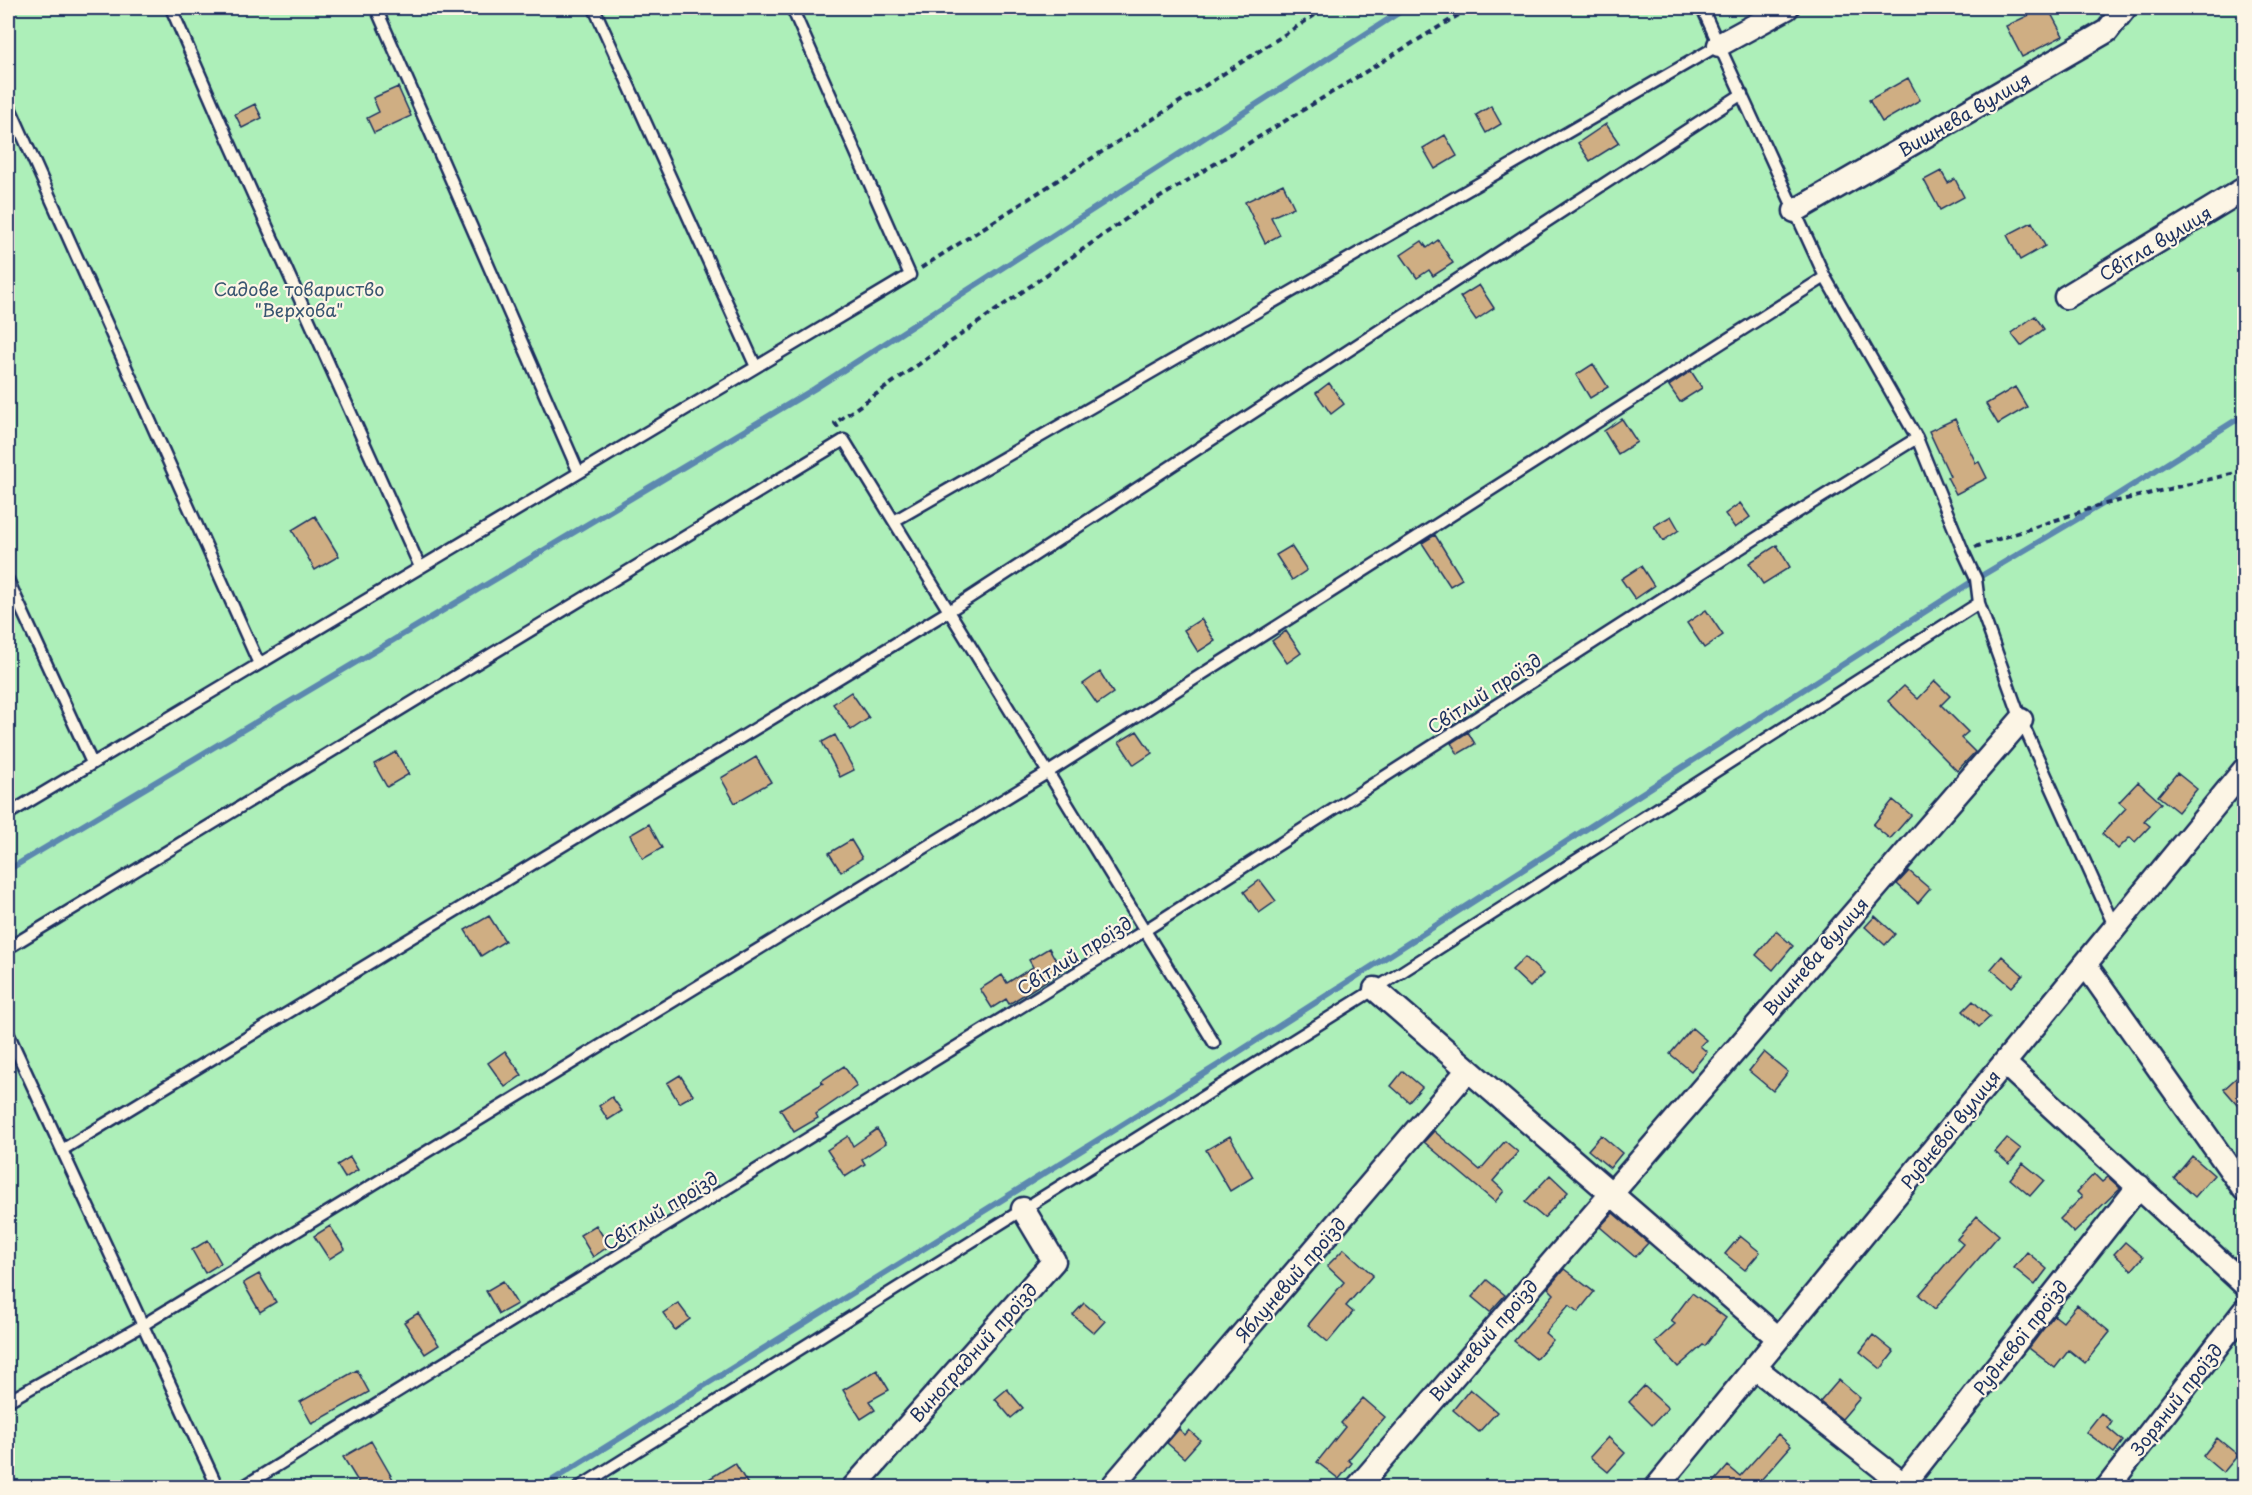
<svg xmlns="http://www.w3.org/2000/svg" width="2252" height="1495" font-family="'Playpen Sans',sans-serif">
<rect width="100%" height="100%" fill="#eee0c8"/>
<filter id="ink" filterUnits="userSpaceOnUse"><feTurbulence type="fractalNoise" baseFrequency=".0167" numOctaves="2"/><feDisplacementMap in="SourceGraphic" scale="12" xChannelSelector="R" yChannelSelector="G"/><feConvolveMatrix kernelMatrix="1 2 1 2 8 2 1 2 1" color-interpolation-filters="sRGB"/></filter>
<g filter="url(#ink)">
<!-- green -->
<path fill="#adefb9" stroke="#648f8c" stroke-width="1.5" d="M8,8H2244V1487H8Z"/>
<g fill="none" stroke-linecap="round" stroke-linejoin="round">
<!-- stream -->
<path stroke="#5b88af" stroke-width="6" d="M8,870L814,389L1406,8
M540,1488L1226,1060L1976,579L2101,505L2244,415"/>
</g>
<!-- building -->
<path fill="#cfae83" stroke="#1b2f5e" stroke-width="1.5" d="M2044,8H2048L2063,36L2022,57L2006,26Z
M1908,78L1920,100L1882,122L1869,100Z
M398,87L411,116L374,133L367,118L379,112L373,98Z
M255,104L262,118L242,128L235,114Z
M1491,106L1501,124L1486,133L1476,115Z
M1606,124L1619,143L1590,161L1578,143Z
M1445,135L1457,156L1435,169L1423,148Z
M1941,171L1948,183L1955,179L1964,197L1940,210L1924,180Z
M1283,184L1294,207L1271,217L1280,235L1265,243L1245,202Z
M2032,222L2045,246L2020,260L2007,235Z
M1438,240L1453,263L1433,276L1429,270L1417,278L1401,255L1422,241L1427,248Z
M1479,285L1494,308L1476,320L1460,297Z
M2035,316L2044,329L2021,346L2011,333Z
M1593,364L1608,387L1590,398L1576,375Z
M1691,371L1702,388L1680,402L1669,386Z
M1329,383L1344,404L1331,414L1316,393Z
M2015,387L2027,407L1998,424L1986,404Z
M1622,419L1637,442L1618,454L1604,431Z
M1955,419L1976,463L1979,462L1987,478L1956,494L1947,477L1950,476L1929,431Z
M1740,503L1750,517L1735,528L1725,514Z
M315,516L339,556L315,570L292,530Z
M1671,516L1679,530L1663,541L1654,526Z
M1435,535L1462,579L1450,586L1422,543Z
M1777,545L1790,567L1763,584L1749,563Z
M1291,546L1307,570L1292,580L1276,555Z
M1641,566L1654,586L1635,599L1621,579Z
M1706,610L1723,635L1704,648L1687,623Z
M1201,619L1215,641L1198,652L1184,630Z
M1286,631L1301,653L1287,663L1272,641Z
M1100,672L1113,693L1097,704L1083,684Z
M1935,681L1950,696L1941,705L1968,732L1961,738L1975,752L1957,771L1888,701L1904,686L1918,699Z
M851,692L869,718L851,730L833,704Z
M1137,731L1152,753L1134,765L1119,742Z
M1468,732L1475,744L1458,754L1451,743Z
M835,735L854,770L840,777L822,742Z
M396,752L409,774L387,787L374,764Z
M756,757L771,782L735,803L721,778Z
M2177,773L2197,789L2178,812L2158,796Z
M2138,782L2161,803L2144,821L2150,826L2135,842L2130,837L2118,849L2102,834L2126,808L2119,802Z
M1893,800L1911,815L1890,839L1873,825Z
M649,824L662,848L643,859L630,835Z
M851,840L862,858L841,872L829,853Z
M1909,871L1930,889L1918,903L1897,884Z
M1260,880L1276,901L1259,913L1244,892Z
M489,916L505,941L481,956L465,930Z
M1875,916L1895,934L1885,945L1865,927Z
M1776,931L1793,946L1773,970L1756,955Z
M1049,948L1062,971L1009,1004L1006,999L992,1008L980,989L1002,975L1007,983L1033,967L1029,960Z
M2002,956L2023,975L2012,987L1991,969Z
M1525,957L1543,974L1530,987L1512,970Z
M1973,1001L1990,1017L1979,1027L1963,1011Z
M1692,1028L1706,1040L1700,1046L1707,1052L1691,1071L1670,1054Z
M505,1051L522,1075L505,1087L488,1063Z
M1764,1052L1788,1072L1773,1091L1749,1071Z
M844,1066L857,1086L816,1114L818,1118L794,1132L780,1109L823,1083L821,1081Z
M1403,1071L1422,1087L1409,1102L1391,1086Z
M2244,1071V1112L2224,1089Z
M680,1075L693,1095L679,1103L667,1083Z
M612,1097L622,1111L608,1120L599,1106Z
M877,1129L886,1143L862,1159L865,1164L845,1177L827,1150L848,1136L853,1146Z
M1434,1131L1480,1170L1505,1141L1518,1152L1493,1181L1504,1191L1495,1202L1424,1142Z
M1601,1135L1622,1153L1610,1168L1588,1150Z
M1230,1136L1253,1177L1230,1191L1206,1150Z
M2007,1138L2021,1149L2009,1164L1995,1152Z
M2192,1156L2214,1175L2195,1197L2174,1178Z
M350,1157L358,1170L345,1178L337,1165Z
M2023,1163L2044,1180L2030,1196L2010,1179Z
M2094,1174L2102,1182L2108,1177L2120,1188L2074,1233L2060,1219L2082,1197L2077,1192Z
M1550,1175L1568,1192L1544,1218L1525,1202Z
M1613,1213L1648,1243L1635,1257L1600,1227Z
M1977,1216L1999,1235L1935,1309L1919,1295L1963,1244L1957,1239Z
M596,1225L609,1246L593,1257L580,1235Z
M330,1226L345,1249L329,1259L314,1236Z
M1740,1236L1760,1252L1745,1270L1725,1254Z
M208,1240L221,1263L205,1273L192,1250Z
M2125,1242L2143,1257L2132,1270L2114,1254Z
M1344,1249L1373,1275L1346,1306L1353,1312L1328,1342L1308,1325L1344,1282L1327,1266Z
M2027,1252L2047,1269L2035,1285L2014,1268Z
M1564,1269L1594,1292L1578,1312L1569,1305L1545,1333L1553,1340L1536,1359L1514,1341L1554,1294L1548,1288Z
M259,1274L276,1302L260,1312L243,1283Z
M1487,1280L1505,1295L1490,1312L1472,1297Z
M503,1281L517,1304L499,1314L486,1291Z
M1692,1293L1726,1318L1705,1346L1703,1345L1678,1367L1655,1342L1675,1324L1671,1321Z
M678,1303L690,1319L675,1330L663,1313Z
M1084,1303L1105,1321L1094,1333L1073,1315Z
M2077,1305L2110,1332L2085,1363L2069,1350L2055,1368L2029,1348L2054,1315L2063,1322Z
M418,1313L439,1345L425,1354L404,1322Z
M1873,1335L1894,1352L1881,1369L1860,1352Z
M357,1370L369,1392L312,1424L300,1402Z
M877,1370L889,1390L869,1401L875,1410L861,1419L843,1390Z
M1839,1380L1860,1398L1842,1419L1820,1402Z
M1644,1386L1668,1408L1652,1425L1629,1402Z
M1007,1389L1023,1408L1011,1418L995,1399Z
M1470,1389L1497,1412L1479,1432L1453,1410Z
M1363,1398L1385,1417L1348,1460L1352,1463L1339,1479L1317,1462L1345,1427L1341,1423Z
M2101,1413L2112,1422L2108,1428L2123,1441L2114,1453L2086,1432Z
M1179,1429L1185,1435L1189,1430L1200,1440L1184,1458L1167,1443Z
M1778,1434L1791,1446L1754,1488H1709L1728,1466L1740,1476Z
M1608,1437L1625,1453L1608,1472L1590,1457Z
M2217,1438L2238,1455L2223,1473L2203,1456Z
M371,1441L398,1488H362L343,1457Z
M735,1463L750,1488H694Z"/>
<g fill="none" stroke-linecap="round" stroke-linejoin="round">
<defs>
<path id="service" d="M171,8L228,139L420,567
M376,8L579,473
M594,8L756,367
M1702,8L1825,277L1917,438L1963,551L1976,579L1979,603L2021,720L2115,928
M8,103L259,664
M894,521L1719,45
M8,580L92,763
M8,814L910,275L792,8
M8,948L844,440L1214,1043
M8,1033L218,1488
M62,1150L949,611L1742,94
M8,1401L143,1325L1047,773L1825,277
M241,1488L1144,931L1772,528L1917,438
M578,1488L1375,989L1979,603"/>
<path id="minor" d="M1719,45L1787,8
M1795,211L2107,31L2125,8
M2066,297L2244,189
M2085,964L2244,1189
M1375,989L1778,1338
M2004,1063L2244,1284
M1754,1367L1903,1484
M853,1488L1054,1261L1023,1209
M1111,1488L1468,1070
M1357,1488L2021,720
M1656,1488L2244,770
M1901,1488L2139,1186
M2107,1488L2244,1311"/>
</defs>
<!-- service casing -->
<use href="#service" stroke="#1b2f5e" stroke-width="15"/>
<!-- minor casing -->
<use href="#minor" stroke="#1b2f5e" stroke-width="27"/>
<!-- path -->
<path stroke="#1b2f5e" stroke-width="4" stroke-dasharray="6 4.5" stroke-linecap="butt" d="M921,268L1326,8
M838,428L835,423L1136,212L1470,8
M1975,547L2101,505L2244,471"/>
<!-- service -->
<use href="#service" stroke="#fcf5e5" stroke-width="10"/>
<!-- minor -->
<use href="#minor" stroke="#fcf5e5" stroke-width="22"/>
</g>
</g>
<g text-anchor="middle" dominant-baseline="central" stroke-width="4.5" stroke-linejoin="round" paint-order="stroke">
<!-- street labels -->
<g font-size="18" fill="#1b2f5e" stroke="#fcf5e5">
<text transform="translate(1964 114) rotate(-30)">Вишнева вулиця</text>
<text transform="translate(2155 243) rotate(-31)">Світла вулиця</text>
<text transform="translate(1484 693) rotate(-33)">Світлий проїзд</text>
<text transform="translate(1074 955) rotate(-32)">Світлий проїзд</text>
<text transform="translate(1815 956) rotate(-49)">Вишнева вулиця</text>
<text transform="translate(1950 1129) rotate(-51)">Руднєвої вулиця</text>
<text transform="translate(660 1210) rotate(-32)">Світлий проїзд</text>
<text transform="translate(1290 1279) rotate(-49)">Яблуневий проїзд</text>
<text transform="translate(2020 1337) rotate(-52)">Руднєвої проїзд</text>
<text transform="translate(1483 1340) rotate(-49)">Вишневий проїзд</text>
<text transform="translate(973 1352) rotate(-48)">Виноградний проїзд</text>
<text transform="translate(2176 1399) rotate(-52)">Зоряний проїзд</text>
</g>
<!-- park labels -->
<g font-size="18" fill="#385570" stroke="#fcf5e5">
<text x="299" y="288">Садове товариство<tspan x="299" dy="21">"Верхова"</tspan></text>
</g>
</g>
<!-- margin -->
<rect width="2252" height="1495" fill="none" stroke="#fcf5e5" stroke-width="30"/>
<rect x="15" y="15" width="2222" height="1465" fill="none" stroke="#1b2f5e" stroke-width="2" filter="url(#ink)"/>
</svg>
